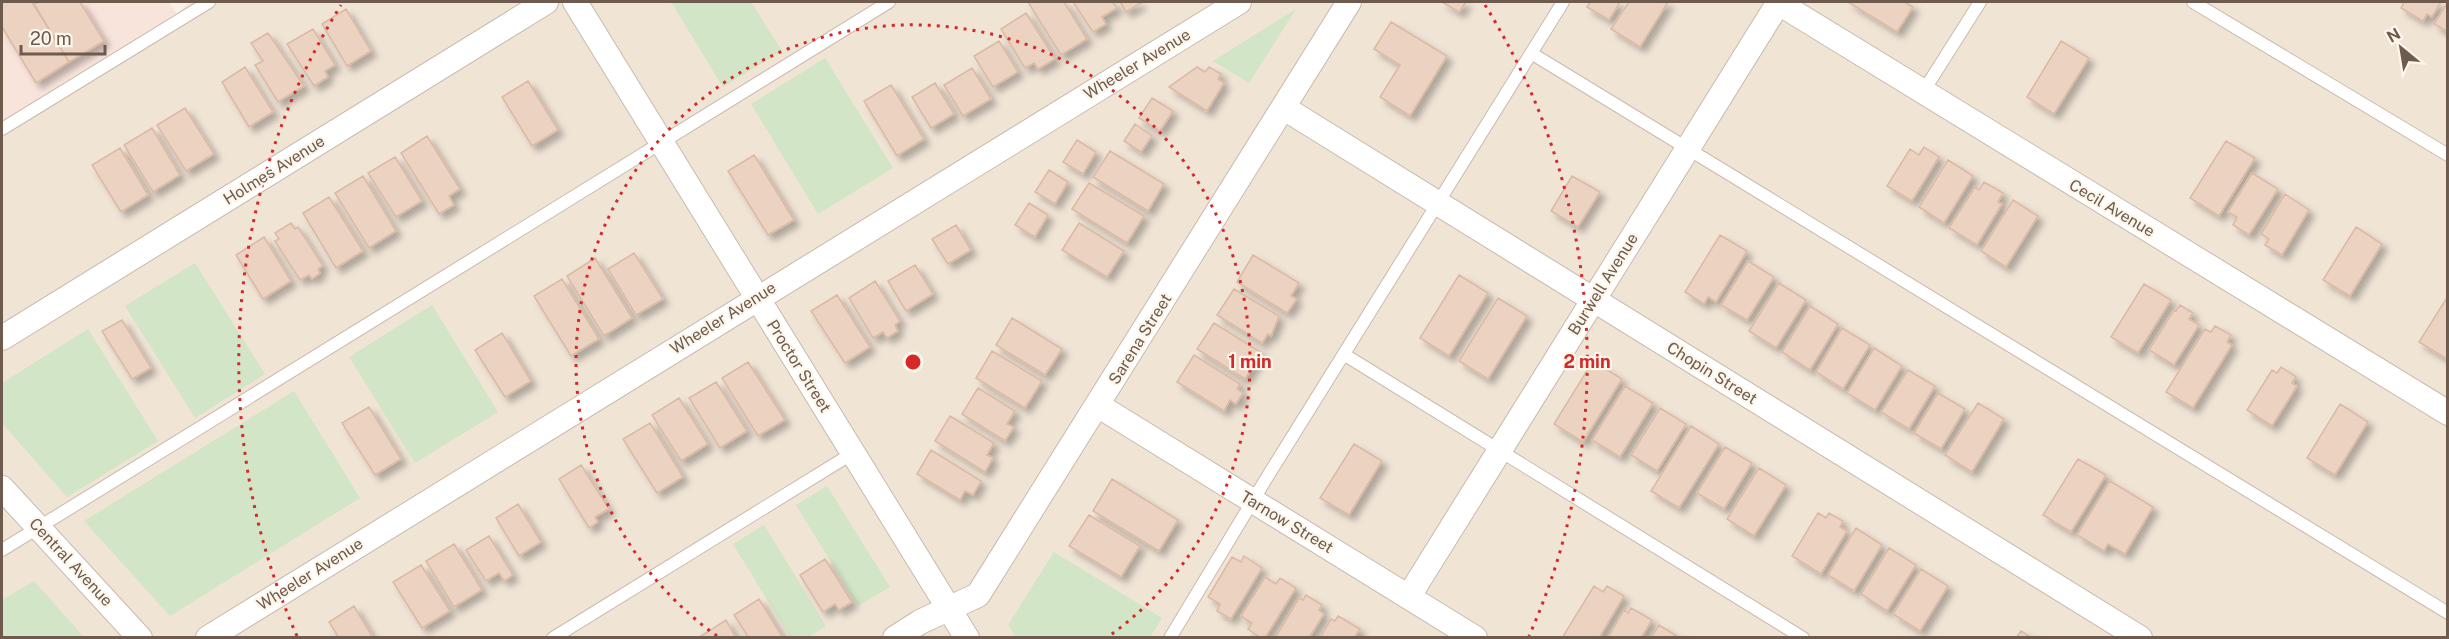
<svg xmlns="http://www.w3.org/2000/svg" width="2449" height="639" font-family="'Public Sans',sans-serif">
<defs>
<filter id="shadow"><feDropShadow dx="5.5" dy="5.5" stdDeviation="3" flood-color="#0004"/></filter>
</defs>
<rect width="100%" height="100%" fill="#f9f2e6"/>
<!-- residential -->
<path fill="#f0e4d5" d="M190,2H2447V637L2,638V124L177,14Z"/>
<!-- commercial -->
<path fill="#f8e4db" d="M2,2H169L177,14L2,124Z"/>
<!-- green -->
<path fill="#d2e5c6" d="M671,2H751L782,51L723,87Z
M1296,9L1249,83L1213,61Z
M825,58L893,168L818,214L751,104Z
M195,263L265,374L195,418L125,306Z
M432,305L498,412L415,463L349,357Z
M88,329L158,441L67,497L2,423V383Z
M294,391L360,498L170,616L84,521Z
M827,486L890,587L858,606L796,505Z
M764,525L826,626L808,637H790L733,544Z
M1054,552L1162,618L1150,637H1016L1008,625Z
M34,581L84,637H4L2,633V600Z"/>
<!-- building -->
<path fill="#ebd2c1" stroke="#dbb9a3" stroke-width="1.5" filter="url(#shadow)" d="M2,2H32L69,62L36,83L2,27Z
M38,2H80L104,41L69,62L34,4Z
M1028,2H1064L1087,39L1061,55Z
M1073,2H1113L1117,8L1102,17L1106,24L1093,32Z
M1120,2H1140L1141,3L1126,12Z
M1442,2H1466L1459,12Z
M1590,2H1620L1609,20L1587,7Z
M1629,2H1668L1640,47L1611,29Z
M1848,2H1905L1913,7L1897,32Z
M2404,2H2441L2432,17L2427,14L2423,21L2401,8Z
M2448,2V32L2434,24Z
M346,9L371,51L347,66L322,24Z
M1026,13L1055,59L1038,69L1034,63L1025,68L1001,29Z
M1391,22L1447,56L1410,116L1380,97L1400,65L1374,49Z
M313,29L335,65L325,71L328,77L314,86L287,44Z
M268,33L304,86L278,102L255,65L263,61L251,43Z
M999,41L1018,72L993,87L974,56Z
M2061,41L2089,58L2054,114L2027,97Z
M245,67L273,112L249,127L222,82Z
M1197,67L1205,72L1209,67L1221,74L1218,79L1224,83L1207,111L1169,87Z
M972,68L991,99L963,116L944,85Z
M528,81L558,130L532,146L502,97Z
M935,83L954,114L931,128L912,97Z
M891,85L924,139L897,156L864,101Z
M1152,98L1173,111L1160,131L1139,118Z
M185,108L214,154L186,171L157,125Z
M1135,124L1152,136L1141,152L1124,141Z
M152,128L180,175L153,192L124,145Z
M427,136L460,189L449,196L454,205L439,214L401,153Z
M1077,140L1096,152L1083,174L1063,162Z
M2226,141L2255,158L2219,216L2190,198Z
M1924,147L1939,157L1912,201L1887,186L1910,149L1919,155Z
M120,148L148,195L121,212L92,165Z
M1110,151L1164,184L1148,211L1093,177Z
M754,155L794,220L768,235L728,171Z
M395,157L422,201L396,217L368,173Z
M1948,160L1973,176L1944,223L1919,207Z
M1049,170L1068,182L1055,204L1035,192Z
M2252,173L2278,189L2249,235L2233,225L2237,217L2228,212Z
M363,176L396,231L369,248L335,193Z
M1572,176L1600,192L1578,227L1551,211Z
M1984,182L2003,193L1998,202L2002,204L1977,245L1949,228L1975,187L1979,190Z
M1089,183L1144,216L1127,243L1072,209Z
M2285,194L2309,210L2282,255L2265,245L2269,239L2261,234Z
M329,197L363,251L336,268L303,213Z
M2013,200L2038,216L2006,267L1981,251Z
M1029,203L1048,215L1035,237L1015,225Z
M291,223L295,229L298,227L323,266L318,269L320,273L312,279L309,275L300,280L275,241L279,239L275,233Z
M1079,223L1124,251L1107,277L1062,250Z
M956,225L971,250L948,264L932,239Z
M2356,227L2382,244L2350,296L2323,280Z
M1720,235L1747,251L1716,302L1708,297L1704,304L1685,292Z
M264,237L291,281L263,299L236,255Z
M634,253L663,299L636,315L608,269Z
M1253,255L1299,283L1291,296L1297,299L1287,313L1237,282Z
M595,258L632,318L604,336L567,276Z
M1748,261L1774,277L1747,320L1721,305Z
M915,265L933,294L906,311L888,281Z
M1459,275L1488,293L1449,356L1420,338Z
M562,279L599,339L571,356L534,296Z
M875,281L900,321L895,325L898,331L887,338L883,332L873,338L849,298Z
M1779,283L1806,300L1776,348L1749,331Z
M2144,284L2171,300L2138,353L2111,337Z
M1234,289L1279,316L1271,336L1268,334L1262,343L1217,315Z
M837,295L870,347L845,363L811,311Z
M2448,296V357L2447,359L2419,342Z
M1498,298L1527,316L1488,379L1459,361Z
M2180,305L2193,313L2189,319L2199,325L2174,365L2149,350L2174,310L2176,311Z
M1810,306L1838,324L1810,370L1782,352Z
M1012,318L1062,349L1045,375L996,345Z
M122,320L151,368L132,379L102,331Z
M1214,323L1262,353L1245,379L1197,349Z
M2215,326L2231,335L2227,342L2232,345L2193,408L2166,392L2205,329L2211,332Z
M1842,328L1870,345L1843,389L1816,372Z
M502,333L531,381L505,397L475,350Z
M1874,348L1902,366L1875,410L1847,393Z
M992,351L1042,381L1025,408L976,378Z
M1194,355L1240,384L1237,389L1243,393L1236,404L1230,400L1224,411L1177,382Z
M1593,361L1622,379L1583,442L1554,424Z
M748,362L785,420L758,436L722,378Z
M2281,367L2296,377L2292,383L2297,386L2272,426L2247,410L2272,370L2277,373Z
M1908,370L1935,386L1909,429L1881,412Z
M716,382L747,431L720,448L689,398Z
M1625,386L1653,403L1620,457L1592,440Z
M978,388L1015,411L1007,424L1014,427L1005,441L962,414Z
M1938,393L1965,409L1941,449L1914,433Z
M679,398L708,444L681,461L652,415Z
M1978,403L2004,419L1972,472L1945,455Z
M2340,404L2368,422L2335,475L2307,458Z
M369,407L401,459L375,475L342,423Z
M1660,408L1686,424L1657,471L1631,455Z
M950,416L994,443L987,455L993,458L985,472L935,441Z
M650,423L683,477L657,493L623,439Z
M1691,426L1719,444L1679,508L1651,491Z
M1354,444L1382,461L1349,515L1320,498Z
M1725,447L1752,463L1724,509L1697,493Z
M931,450L981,481L973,495L965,491L960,500L917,474Z
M2078,459L2106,475L2071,532L2043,515Z
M581,465L609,509L595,517L598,522L589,528L559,479Z
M1759,468L1786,485L1754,536L1727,519Z
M1112,479L1178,520L1159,551L1093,511Z
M2110,481L2153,507L2125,554L2108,544L2104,551L2077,535Z
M518,504L541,542L519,556L496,518Z
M1818,513L1826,518L1829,513L1843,521L1840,527L1847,531L1821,574L1792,556Z
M1089,515L1140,546L1121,577L1069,546Z
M1856,528L1882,545L1854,591L1828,575Z
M489,536L513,575L504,581L499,573L486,581L466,550Z
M454,544L482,590L454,607L426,561Z
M1889,548L1916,565L1887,611L1861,594Z
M1244,556L1262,568L1231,619L1217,611L1220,604L1208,597L1232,557L1241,562Z
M825,559L852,602L839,610L835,604L823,612L800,575Z
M421,565L450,611L422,628L393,582Z
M1921,569L1948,586L1920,631L1893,614Z
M1265,577L1276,584L1280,578L1296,588L1265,638H1261L1248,629L1252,623L1241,616Z
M1594,586L1603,592L1607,586L1624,596L1599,638H1562Z
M1306,595L1322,605L1319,610L1324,614L1309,638H1275L1299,598L1303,600Z
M759,599L783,638H749L734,615Z
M354,606L373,638H339L329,622Z
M1631,608L1652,620L1641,638H1608L1624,610L1628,613Z
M1338,616L1360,629L1354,638H1320L1331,619L1335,621Z
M726,620L736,638H702L701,636Z
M1659,625L1680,638H1651Z
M2021,631L2032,638H2016Z"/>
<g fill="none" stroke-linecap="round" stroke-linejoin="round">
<defs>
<path id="lane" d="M2193,2L2448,155
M1531,53L2448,613
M1923,92L1980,2
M2,129L209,2
M1345,355L1803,638
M2,550L889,2
M553,638L853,453
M1170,638L1266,479L1563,2"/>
<path id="street" d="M575,2L967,638
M1777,2L2448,413
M1284,108L2140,638
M2,338L546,2
M1099,406L1475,638
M2,488L140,638
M1409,596L1779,2
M208,638L1239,2
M895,638L920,622L978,595L1349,2"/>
</defs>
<!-- lane casing -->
<use href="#lane" stroke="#c9baad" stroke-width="14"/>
<!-- street casing -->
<use href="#street" stroke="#c9baad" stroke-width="26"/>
<!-- lane -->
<use href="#lane" stroke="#fff" stroke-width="12"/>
<!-- street -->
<use href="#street" stroke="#fff" stroke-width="24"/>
</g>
<!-- distance rings -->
<g fill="none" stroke="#d62828" stroke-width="3" stroke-dasharray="3 6">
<path d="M717 636A337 337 0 1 1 1109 636"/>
<path d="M297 636A674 674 0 0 1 341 5M1485 5A674 674 0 0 1 1529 636"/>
</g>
<g text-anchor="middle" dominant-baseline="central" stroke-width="4.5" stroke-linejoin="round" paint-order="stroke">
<!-- street labels -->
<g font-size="16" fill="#6f5a4e" stroke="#fcf6eb">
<text transform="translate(1137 64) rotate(-31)">Wheeler Avenue</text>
<text transform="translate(274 170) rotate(-32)">Holmes Avenue</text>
<text transform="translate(2112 208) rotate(31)">Cecil Avenue</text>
<text transform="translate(1603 284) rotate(-58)">Burwell Avenue</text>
<text transform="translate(723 318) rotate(-32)">Wheeler Avenue</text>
<text transform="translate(1140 339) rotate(-58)">Sarena Street</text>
<text transform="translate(799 366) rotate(58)">Proctor Street</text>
<text transform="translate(1712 373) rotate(32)">Chopin Street</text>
<text transform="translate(1287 522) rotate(31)">Tarnow Street</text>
<text transform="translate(71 562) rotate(47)">Central Avenue</text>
<text transform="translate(310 574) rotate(-32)">Wheeler Avenue</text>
</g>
</g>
<circle cx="913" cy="362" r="9" fill="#d62828" stroke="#fcf6eb" stroke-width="3"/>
<g font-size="18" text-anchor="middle" font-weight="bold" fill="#d62828" stroke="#fcf6eb" stroke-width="4.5" stroke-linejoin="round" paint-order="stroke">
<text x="1250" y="368">1 min</text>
<text x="1587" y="368">2 min</text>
</g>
<!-- border -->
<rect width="2449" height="639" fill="none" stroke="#6f5a4e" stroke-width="6"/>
<!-- north arrow -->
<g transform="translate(2401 48) rotate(330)" stroke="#fcf6eb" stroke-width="4.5" paint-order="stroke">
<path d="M0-4.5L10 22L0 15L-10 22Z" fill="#6f5a4e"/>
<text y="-9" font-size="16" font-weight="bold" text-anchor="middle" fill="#6f5a4e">N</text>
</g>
<!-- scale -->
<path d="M21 45v9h84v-9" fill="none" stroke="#6f5a4e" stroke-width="3"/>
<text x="30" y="45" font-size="18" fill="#6f5a4e" stroke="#fcf6eb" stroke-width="4.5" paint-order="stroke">20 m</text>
</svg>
